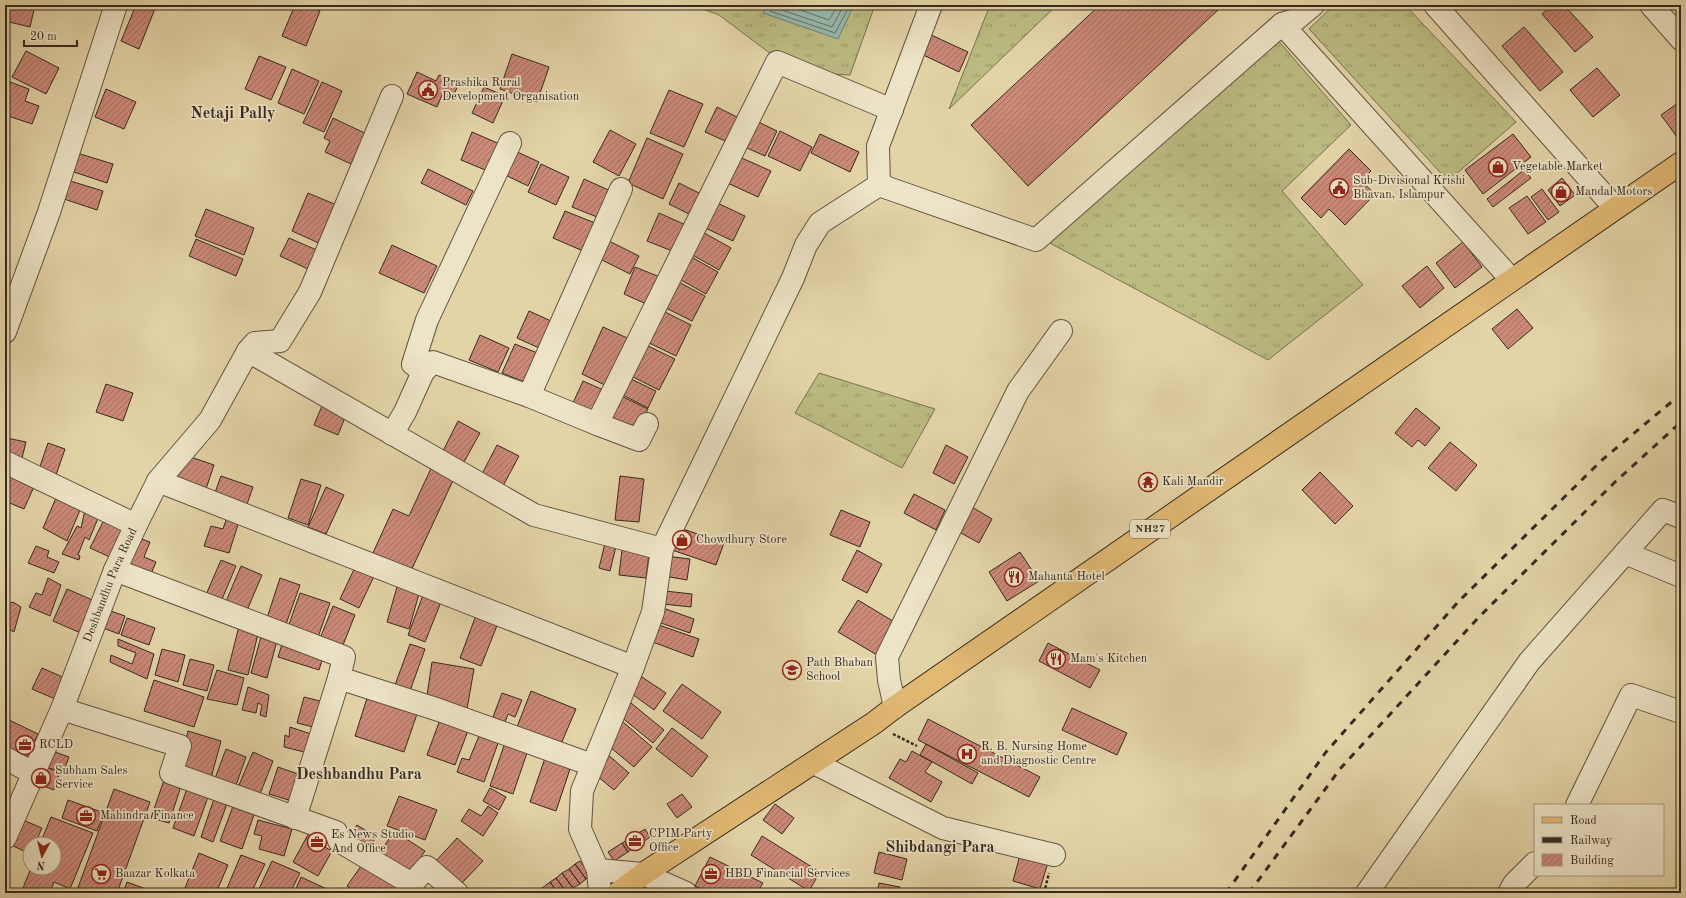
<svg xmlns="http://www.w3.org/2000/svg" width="1686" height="898" font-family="'Old Standard TT',serif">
<defs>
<pattern id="grass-tufts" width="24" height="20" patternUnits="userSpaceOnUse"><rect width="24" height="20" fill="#bbbb82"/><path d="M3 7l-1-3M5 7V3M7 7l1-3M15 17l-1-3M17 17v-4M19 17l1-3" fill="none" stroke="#99986a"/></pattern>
<pattern id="building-hatch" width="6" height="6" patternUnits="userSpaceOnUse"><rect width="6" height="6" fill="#cb8978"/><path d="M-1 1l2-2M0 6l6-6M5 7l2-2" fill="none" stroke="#a67062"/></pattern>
</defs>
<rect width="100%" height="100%" fill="#e3d4a8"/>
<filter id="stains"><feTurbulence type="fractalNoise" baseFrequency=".005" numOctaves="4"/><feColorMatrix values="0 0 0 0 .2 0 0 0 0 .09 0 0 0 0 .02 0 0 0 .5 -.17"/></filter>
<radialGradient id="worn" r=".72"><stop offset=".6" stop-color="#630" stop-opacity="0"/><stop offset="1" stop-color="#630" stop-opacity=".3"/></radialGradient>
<!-- grass -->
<path fill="url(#grass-tufts)" stroke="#787250" d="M692,5H875L850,75L795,72L719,15Z
M990,5H1057L949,109Z
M1334,5H1405L1516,122L1448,181L1309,29Z
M1276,38L1351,125L1282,191L1363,285L1268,360L1048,242Z
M819,373L935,409L902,468L795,413Z"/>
<!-- water -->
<path fill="#95b8ac" stroke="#6f7f74" d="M766,5H854L838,39L763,13Z"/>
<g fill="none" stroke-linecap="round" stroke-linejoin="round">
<!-- shore -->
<path stroke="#667166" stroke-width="1" d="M770,5V11L835,33L850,5
M775,5L776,8L832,27L844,5
M786,5L829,20L838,5"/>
</g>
<!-- building -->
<path fill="url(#building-hatch)" stroke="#362a1f" d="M5,5H35L30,27L5,21Z
M136,5L156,6L139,49L121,41Z
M295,5H306L320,11L306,46L282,36Z
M1100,5H1213L1218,10L1028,186L971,125Z
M1552,5H1564L1593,37L1575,52L1542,14Z
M1524,27L1563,72L1540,91L1502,46Z
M927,33L968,52L959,72L917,52Z
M26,51L59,68L46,94L12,77Z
M512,54L549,67L537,102L500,89Z
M259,56L286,67L271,100L245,89Z
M1597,68L1620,95L1593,117L1570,90Z
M292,69L319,81L304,114L278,103Z
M417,72L436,81L439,75L459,83L452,99L442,95L437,107L407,94Z
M10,82L29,89L25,101L39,106L32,124L5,115V94Z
M322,82L342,91L324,132L303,123Z
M484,87L505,96L493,123L472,113Z
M106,89L136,102L124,129L95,117Z
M669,90L703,104L684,147L650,133Z
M1681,101V134L1677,137L1661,115Z
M717,107L743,120L732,144L705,132Z
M333,118L371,136L364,151L358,148L351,164L325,152L330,141L324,138Z
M750,118L777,131L765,156L738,144Z
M610,130L636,144L619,176L593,162Z
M780,131L812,147L800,171L768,156Z
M472,132L502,145L490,172L461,160Z
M820,134L859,152L850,172L811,153Z
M1513,134L1531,157L1483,194L1465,170Z
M647,138L683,154L663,199L628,183Z
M511,149L539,162L528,186L499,172Z
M1349,149L1371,171L1361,181L1375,194L1345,225L1329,209L1321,218L1301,198Z
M77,153L113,164L107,183L71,171Z
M735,155L771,171L758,197L723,181Z
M541,164L569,177L556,205L528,192Z
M428,169L473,191L466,205L421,183Z
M1524,170L1531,178L1493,207L1487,199Z
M1562,178L1575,195L1560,206L1548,190Z
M584,179L613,192L602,219L572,207Z
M67,180L103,191L97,210L61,198Z
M679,183L705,196L695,217L669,204Z
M1542,189L1559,212L1548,220L1531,197Z
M308,193L339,206L323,245L292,231Z
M1527,196L1546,222L1528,234L1509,208Z
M713,201L745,216L733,241L701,226Z
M206,209L254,228L244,255L195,236Z
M565,211L595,223L583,251L553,238Z
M659,213L688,226L677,253L647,241Z
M699,230L731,248L719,270L687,252Z
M289,238L319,251L310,270L280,256Z
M196,239L243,259L236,276L189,256Z
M605,239L639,256L630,274L596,257Z
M1463,242L1482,267L1455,288L1436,263Z
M392,245L437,266L424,293L379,273Z
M686,254L718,272L706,294L674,276Z
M1427,266L1444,288L1420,308L1402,286Z
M635,267L665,279L653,307L624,294Z
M673,279L705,296L692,321L660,305Z
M659,309L691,325L676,356L643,340Z
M1517,309L1533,328L1508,349L1492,329Z
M529,311L551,321L539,348L517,338Z
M603,327L634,341L613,389L582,374Z
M480,335L509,348L498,372L469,360Z
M642,343L675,359L659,390L627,374Z
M515,344L540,354L527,383L502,373Z
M627,377L656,391L648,408L619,393Z
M583,381L608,392L598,414L573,403Z
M106,384L133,393L123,421L96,412Z
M619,395L648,409L635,434L606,419Z
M324,401L348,410L338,435L314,425Z
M1416,408L1440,428L1425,446L1418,440L1412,447L1395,433Z
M458,421L480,433L464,462L443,451Z
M7,438L26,442L21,462L5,458V443Z
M1450,442L1477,465L1456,491L1428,468Z
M48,443L65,449L55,478L38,472Z
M497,445L519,456L503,486L482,474Z
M946,445L968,457L954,484L933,473Z
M185,455L214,465L206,489L176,478Z
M433,464L456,474L410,573L372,555L393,509L409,516Z
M5,466L37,480L24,509L5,501Z
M1320,472L1353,506L1335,524L1302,490Z
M221,476L253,487L245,510L213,498Z
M620,476L644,479L639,522L615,520Z
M301,479L321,485L308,525L288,518Z
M326,487L344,495L326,534L308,527Z
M914,494L945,510L936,530L904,513Z
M56,498L83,503L67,541L43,528Z
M967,504L992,519L979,543L952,528Z
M85,510L99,516L89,540L85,537L78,555L80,556L79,560L62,554L77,526L81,528Z
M841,510L870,522L860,547L830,535Z
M229,511L241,515L229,553L204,546L211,526L223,529Z
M106,516L127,527L112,558L90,548Z
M677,527L724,543L716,565L669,549Z
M139,538L150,542L144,557L156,562L149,579L126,570Z
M606,539L617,542L610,571L599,568Z
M36,546L49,551L47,557L59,562L54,573L28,563Z
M622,550L649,553L646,578L619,575Z
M857,550L882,564L867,593L842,580Z
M1020,552L1039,581L1007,601L989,572Z
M666,556L690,559L687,580L664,576Z
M221,560L236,566L220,604L205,597Z
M357,563L376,572L359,608L340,599Z
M241,566L262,575L245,615L224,606Z
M48,578L61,585L50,616L29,607L36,593L42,595Z
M280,578L300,585L285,627L266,621Z
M399,580L421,587L409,629L387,622Z
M67,589L97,602L83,634L53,621Z
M425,590L443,597L425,642L408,635Z
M665,591L692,594L691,607L663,604Z
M300,593L330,603L317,640L287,630Z
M858,600L896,623L877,655L838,632Z
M5,602L8,604L13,602L21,607L14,632L5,627Z
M333,606L355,615L341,650L319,641Z
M663,608L694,619L690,633L658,622Z
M105,609L125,616L119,634L98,626Z
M478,610L500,618L481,666L460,658Z
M127,618L155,628L149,645L121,635Z
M656,624L699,639L693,657L650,641Z
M239,626L259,630L248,675L228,670Z
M262,633L278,637L267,678L251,673Z
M118,639L154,654L147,679L110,662L111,655L132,664L136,653L118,646Z
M283,641L324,654L319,670L278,657Z
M1048,643L1100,670L1090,688L1039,661Z
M410,644L425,649L410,691L395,685Z
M162,649L185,655L178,682L155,675Z
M190,659L214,665L207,691L183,685Z
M432,662L474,669L467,709L426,702Z
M42,668L65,678L55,699L32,689Z
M217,670L244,678L237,705L207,699Z
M639,675L666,693L654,710L628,691Z
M154,680L204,697L194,727L144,711Z
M682,684L721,712L702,739L663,711Z
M248,687L269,695L266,717L260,715L262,705L258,703L256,713L242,710Z
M531,691L576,709L561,744L517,727Z
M502,693L522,700L515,717L508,714L505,722L493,717Z
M368,695L418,711L404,752L355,736Z
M304,697L328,703L321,729L297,723Z
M631,703L664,730L653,743L620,716Z
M1072,708L1127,733L1117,755L1062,730Z
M441,717L469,728L455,765L427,755Z
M5,718L38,734L24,762L5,752Z
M928,719L1040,777L1029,797L918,740Z
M622,721L652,747L634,767L604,742Z
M290,727L317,736L312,754L284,747L285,735L289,737Z
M672,728L708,756L692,777L656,749Z
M488,730L501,735L484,782L457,772L462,758L469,760L479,736L485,739Z
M188,731L221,741L211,778L178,769Z
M506,740L529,747L513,794L490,786Z
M926,744L978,773L972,784L920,755Z
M226,749L246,757L235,788L214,781Z
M49,750L69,757L63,773L43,766Z
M912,751L932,762L925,772L942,782L931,802L889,778L900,759L906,762Z
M253,752L273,761L260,794L239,785Z
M606,753L629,773L614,790L591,771Z
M546,755L572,763L556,811L530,802Z
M43,766L60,772L54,790L33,782Z
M278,767L304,776L295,802L269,794Z
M164,780L181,786L169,823L151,818Z
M188,786L209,794L194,836L173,828Z
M490,788L506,797L499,810L483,801Z
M114,789L150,802L117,893H76Z
M682,794L692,807L677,818L667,804Z
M215,796L228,801L213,842L201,837Z
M399,796L437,810L425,840L387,826Z
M68,800L104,813L97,831L62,818Z
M235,801L256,809L242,849L220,841Z
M775,804L794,818L782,834L763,820Z
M488,806L498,813L483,836L461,821L469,809L481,816Z
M51,817L93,833L70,889L54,882L50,893H21L31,868H54V844H40Z
M18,818L42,828L35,844H30V854L7,843Z
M258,820L292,829L284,856L259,849L262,836L254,834Z
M357,825L376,837L368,851L349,839Z
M645,829L650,837L628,852L622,843Z
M310,831L326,840L323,846L332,851L318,876L293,862Z
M394,831L425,851L407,877L372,855L378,845L383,848Z
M762,836L820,872L809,891L751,855Z
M457,838L483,861L461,884L436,861Z
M622,843L628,852L614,861L608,852Z
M1021,851L1049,859L1040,889L1013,881Z
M879,852L907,859L902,880L874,873Z
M199,853L228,865L216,893H183Z
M241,855L265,864L251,893H225Z
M710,857L763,883L757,893H710L695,886Z
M366,859L403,882L396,893H356L347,886Z
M272,861L300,873L290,893H257Z
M580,861L591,875L586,879L575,864Z
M575,864L586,879L580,884L569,869Z
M569,869L580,884L573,888L562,873Z
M562,873L573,888L567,893L556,878Z
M301,877L331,891L330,893H294Z
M556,878L567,893H558L550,882Z
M127,882L157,893H123Z
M550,882L558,893H546L542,888Z
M879,883L900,887L898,893H877Z
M542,888L546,893H535Z
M922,888L934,891L933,893H921Z
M776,889L787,893H775Z"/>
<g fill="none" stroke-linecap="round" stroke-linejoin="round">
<defs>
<g id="minor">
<path d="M1435,5L1615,208"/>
<path d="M1651,5L1681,39"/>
<path d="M1282,24L1511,279"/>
<path d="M879,185L1036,240L1282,24L1295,20L1313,5"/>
<path d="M5,332L49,212L116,5"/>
<path d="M248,351L534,515L662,549"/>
<path d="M423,372L433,362L529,396L597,424L777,62L892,110"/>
<path d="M529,396L621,189"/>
<path d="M597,424L639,440L647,424"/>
<path d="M392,434L405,412L423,372L413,364L427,320L510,143"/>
<path d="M5,462L136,525"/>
<path d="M158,481L633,667"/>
<path d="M1625,553L1681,576"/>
<path d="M115,570L344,657L339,678L439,710L592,765"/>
<path d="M895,707L889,680L887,657L1018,391L1061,331"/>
<path d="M62,709L180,746L171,773L336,832L339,841L412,884L427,867L457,893"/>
<path d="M5,758L33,773"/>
<path d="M814,763L943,828L1054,855"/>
<path d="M1577,805L1631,695L1681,712"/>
<path d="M295,818L339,678"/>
<path id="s1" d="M5,838L62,709L115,570L136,525L158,481L210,420L248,351L255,343L280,341L310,292L392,96"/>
<path d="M598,870L643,874L686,893"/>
<path d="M600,893L598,870L580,829L582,791L633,667L653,612L662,549L793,278L806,245L820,223L879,185L878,146L931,5"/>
<path d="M1367,893L1529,662L1663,510L1681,517"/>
<path d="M1509,893L1514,884L1535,863"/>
</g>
<path id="major" d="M618,893L643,874L874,723L895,707L1681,163"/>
</defs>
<!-- minor casing -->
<use href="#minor" stroke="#615441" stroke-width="24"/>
<!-- major casing -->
<use href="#major" stroke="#362a1f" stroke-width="24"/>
<!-- path -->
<path stroke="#362a1f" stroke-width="2.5" stroke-dasharray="3 2" stroke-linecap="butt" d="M893,734L917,746
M1044,893L1049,873"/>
<!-- minor -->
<use href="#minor" stroke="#ede3c6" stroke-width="22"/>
<!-- major -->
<use href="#major" stroke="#e2ba74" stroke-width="22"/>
<!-- rail -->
<path stroke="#362a1f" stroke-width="3" stroke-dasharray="7 7" stroke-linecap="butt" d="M1226,893L1326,752L1459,601L1602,460L1681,394
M1249,893L1340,769L1478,618L1614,483L1681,422"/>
</g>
<!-- icons -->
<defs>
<symbol id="civic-ring" viewBox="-11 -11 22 22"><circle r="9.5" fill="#ede3c6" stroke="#8f2418" stroke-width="1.5"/><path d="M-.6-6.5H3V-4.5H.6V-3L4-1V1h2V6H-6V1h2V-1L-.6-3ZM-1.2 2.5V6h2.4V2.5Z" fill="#8f2418"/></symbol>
<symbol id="shop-ring" viewBox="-11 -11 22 22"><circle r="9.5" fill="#ede3c6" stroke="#8f2418" stroke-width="1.5"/><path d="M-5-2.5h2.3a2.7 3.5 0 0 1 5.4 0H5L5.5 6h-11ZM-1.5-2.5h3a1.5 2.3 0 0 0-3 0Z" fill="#8f2418"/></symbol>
<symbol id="temple-ring" viewBox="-11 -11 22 22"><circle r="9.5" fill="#ede3c6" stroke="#8f2418" stroke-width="1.5"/><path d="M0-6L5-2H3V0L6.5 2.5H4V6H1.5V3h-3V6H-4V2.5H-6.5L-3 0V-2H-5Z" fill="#8f2418"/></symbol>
<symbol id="restaurant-ring" viewBox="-11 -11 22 22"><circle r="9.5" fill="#ede3c6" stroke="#8f2418" stroke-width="1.5"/><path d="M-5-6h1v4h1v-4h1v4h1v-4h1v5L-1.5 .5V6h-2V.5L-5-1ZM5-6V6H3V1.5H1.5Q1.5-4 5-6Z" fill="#8f2418"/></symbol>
<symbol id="school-ring" viewBox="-11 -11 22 22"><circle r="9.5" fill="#ede3c6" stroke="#8f2418" stroke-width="1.5"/><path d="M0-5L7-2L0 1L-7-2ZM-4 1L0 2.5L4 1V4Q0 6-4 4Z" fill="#8f2418"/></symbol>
<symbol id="office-ring" viewBox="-11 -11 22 22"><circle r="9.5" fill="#ede3c6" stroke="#8f2418" stroke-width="1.5"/><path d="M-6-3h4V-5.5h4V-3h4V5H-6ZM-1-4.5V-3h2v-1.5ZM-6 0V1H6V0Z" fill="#8f2418"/></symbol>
<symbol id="hospital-ring" viewBox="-11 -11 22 22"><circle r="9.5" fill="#ede3c6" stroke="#8f2418" stroke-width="1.5"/><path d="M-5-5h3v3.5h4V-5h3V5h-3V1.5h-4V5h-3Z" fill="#8f2418"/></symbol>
<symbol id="supermarket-ring" viewBox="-11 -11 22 22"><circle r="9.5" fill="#ede3c6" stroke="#8f2418" stroke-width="1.5"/><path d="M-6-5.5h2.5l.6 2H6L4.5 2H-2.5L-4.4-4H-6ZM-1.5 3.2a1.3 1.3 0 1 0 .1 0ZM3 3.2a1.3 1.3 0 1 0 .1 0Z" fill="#8f2418"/></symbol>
</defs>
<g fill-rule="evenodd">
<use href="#civic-ring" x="417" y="79" width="22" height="22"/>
<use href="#shop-ring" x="1487" y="156" width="22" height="22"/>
<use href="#civic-ring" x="1328" y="177" width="22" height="22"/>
<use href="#shop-ring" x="1550" y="181" width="22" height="22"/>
<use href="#temple-ring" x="1137" y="471" width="22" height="22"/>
<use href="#shop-ring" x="671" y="529" width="22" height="22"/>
<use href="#restaurant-ring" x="1003" y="566" width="22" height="22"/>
<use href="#restaurant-ring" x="1045" y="648" width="22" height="22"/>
<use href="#school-ring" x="781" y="659" width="22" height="22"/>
<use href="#office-ring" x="14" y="734" width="22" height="22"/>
<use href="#hospital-ring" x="956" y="743" width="22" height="22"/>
<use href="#shop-ring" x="30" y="767" width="22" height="22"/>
<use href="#office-ring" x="75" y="805" width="22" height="22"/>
<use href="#office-ring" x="624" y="830" width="22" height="22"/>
<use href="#office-ring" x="306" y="831" width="22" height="22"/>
<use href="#supermarket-ring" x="90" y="863" width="22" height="22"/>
<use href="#office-ring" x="700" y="863" width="22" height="22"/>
</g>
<g text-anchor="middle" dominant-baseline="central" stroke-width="3.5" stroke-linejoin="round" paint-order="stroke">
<!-- shield labels -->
<rect fill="#ede3c6" stroke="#6d6251" stroke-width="1" x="1130" y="520" width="40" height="18" rx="3"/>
<g font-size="11" font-weight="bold" fill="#362a1f">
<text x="1150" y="529">NH27</text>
</g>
<!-- poi labels -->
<g font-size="12" fill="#362a1f" stroke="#ede3c6" text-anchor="start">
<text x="442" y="83">Prashika Rural<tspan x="442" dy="14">Development Organisation</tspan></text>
<text x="1512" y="167">Vegetable Market</text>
<text x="1353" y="181">Sub-Divisional Krishi<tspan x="1353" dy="14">Bhavan, Islampur</tspan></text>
<text x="1575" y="192">Mandal Motors</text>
<text x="1162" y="482">Kali Mandir</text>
<text x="696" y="540">Chowdhury Store</text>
<text x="1028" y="577">Mahanta Hotel</text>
<text x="1070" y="659">Mam's Kitchen</text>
<text x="806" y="663">Path Bhaban<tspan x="806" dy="14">School</tspan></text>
<text x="39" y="745">RCLD</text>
<text x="981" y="747">R. B. Nursing Home<tspan x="981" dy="14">and Diagnostic Centre</tspan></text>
<text x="55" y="771">Subham Sales<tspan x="55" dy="14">Service</tspan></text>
<text x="100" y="816">Mahindra Finance</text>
<text x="649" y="834">CPIM Party<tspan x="649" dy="14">Office</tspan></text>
<text x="331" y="835">Es News Studio<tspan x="331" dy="14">And Office</tspan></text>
<text x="115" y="874">Baazar Kolkata</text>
<text x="725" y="874">HBD Financial Services</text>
</g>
<!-- street labels -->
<g font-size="12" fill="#362a1f" stroke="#ede3c6">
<text stroke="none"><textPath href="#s1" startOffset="274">Deshbandhu Para Road</textPath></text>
</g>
<!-- district labels -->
<g font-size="16" font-weight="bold" fill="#362a1f" stroke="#ede3c6">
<text x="233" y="114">Netaji Pally</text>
<text x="359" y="775">Deshbandhu Para</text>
<text x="940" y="848">Shibdangi Para</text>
</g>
</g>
<!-- margin -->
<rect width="1686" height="898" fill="none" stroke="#e3d4a8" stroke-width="20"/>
<rect x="6" y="6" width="1674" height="886" fill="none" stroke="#362a1f" stroke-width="2"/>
<rect x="10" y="10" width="1666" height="878" fill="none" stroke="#362a1f"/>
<!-- legend -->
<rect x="1534" y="804" width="130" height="72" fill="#ede3c6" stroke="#a49983"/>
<rect x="1542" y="817" width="20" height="6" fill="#e2ba74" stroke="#a49983"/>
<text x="1570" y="824" font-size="12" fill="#362a1f">Road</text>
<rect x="1542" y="837" width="20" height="6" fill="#362a1f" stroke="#a49983"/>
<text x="1570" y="844" font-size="12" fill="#362a1f">Railway</text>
<rect x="1542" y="854" width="20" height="12" fill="url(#building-hatch)" stroke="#a49983"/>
<text x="1570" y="864" font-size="12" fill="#362a1f">Building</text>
<!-- north arrow -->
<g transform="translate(42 856) rotate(187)"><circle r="19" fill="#ede3c6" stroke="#a49983"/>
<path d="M0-3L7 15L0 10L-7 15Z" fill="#8f2418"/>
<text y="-6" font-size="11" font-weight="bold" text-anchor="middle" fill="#362a1f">N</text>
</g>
<!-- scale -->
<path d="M24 40v6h53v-6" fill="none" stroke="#362a1f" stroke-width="2"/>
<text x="30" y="40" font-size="12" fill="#362a1f" stroke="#ede3c6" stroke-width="3" paint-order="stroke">20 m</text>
<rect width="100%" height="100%" filter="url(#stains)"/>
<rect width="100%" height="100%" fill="url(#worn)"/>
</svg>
